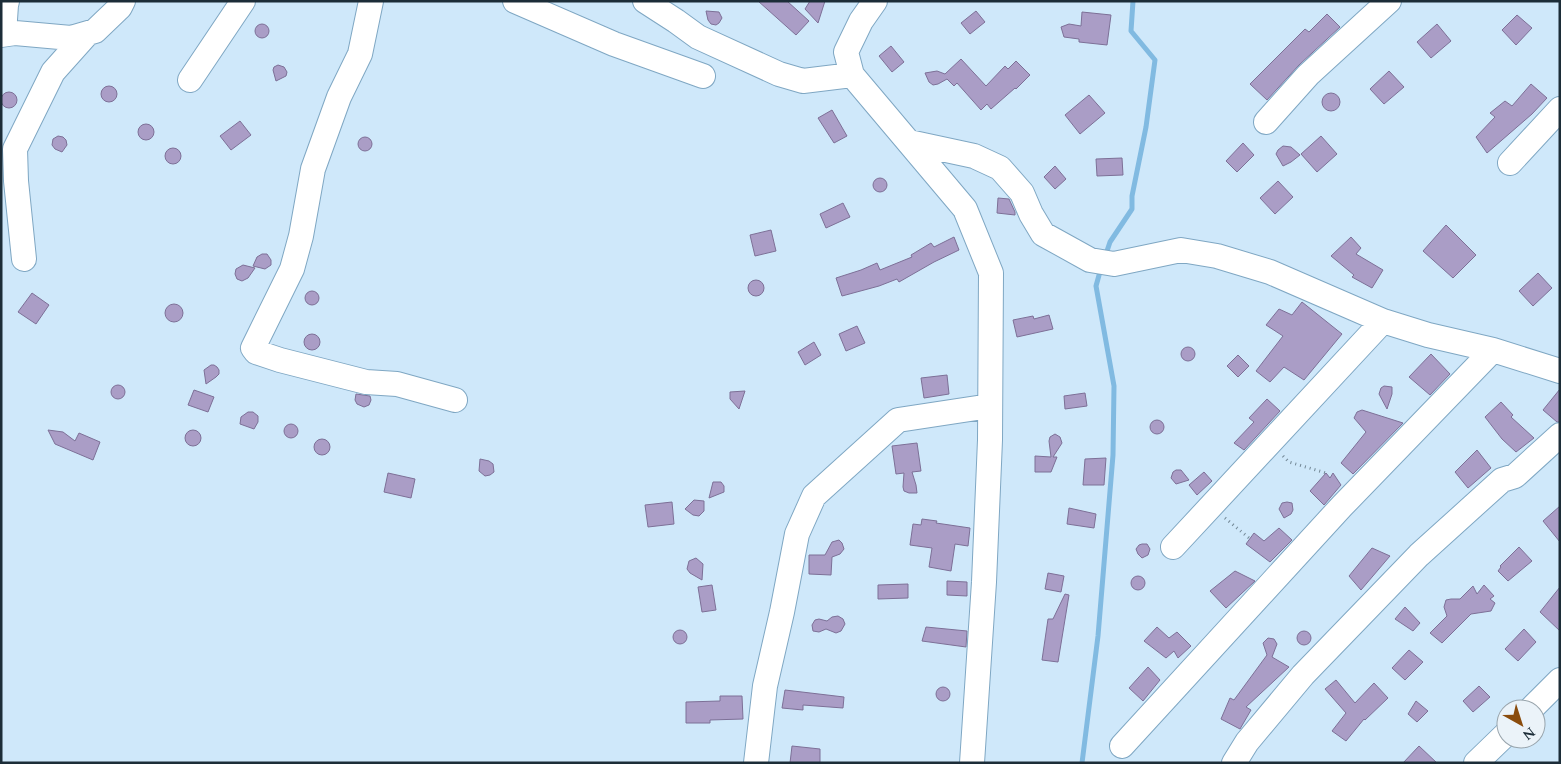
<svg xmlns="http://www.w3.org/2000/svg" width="1561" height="764" font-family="Spectral,serif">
<rect width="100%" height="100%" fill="#cfe8fa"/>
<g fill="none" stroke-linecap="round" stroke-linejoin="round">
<!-- stream -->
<path stroke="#81bae1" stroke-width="5" d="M1105,257L1110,242L1132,209V196L1146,127L1155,60L1131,31L1133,1
M1082,763L1098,636L1113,455L1114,386L1096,286L1101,268"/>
</g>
<!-- building -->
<path fill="#aa9dc6" stroke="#7d7097" d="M758,1H787L809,21L796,35Z
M810,1H825L818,23L805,9Z
M706,11L719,12L722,18L719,23L716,25L711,24L708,20Z
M976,11L985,22L970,34L961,23Z
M1082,12L1111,15L1107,45L1079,42V39L1064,37L1061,27L1069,24L1081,26Z
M1327,14L1340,27L1299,65L1267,100L1250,84L1305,29L1309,32Z
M1517,15L1532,28L1516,45L1502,30Z
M255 31a7 7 0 1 1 14 0a7 7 0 1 1-14 0Z
M1437,24L1451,41L1431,58L1417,42Z
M891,46L904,62L892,72L879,56Z
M961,59L986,86L1005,66L1008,69L1016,61L1030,75L1016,89L1015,88L991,109L987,104L981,110L957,83L954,86L947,79L938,84L933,85L929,82L925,73L937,71L945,74Z
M278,65L284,67L287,72L286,76L276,81L273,70L274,67Z
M1389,71L1404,87L1384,104L1370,89Z
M1531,84L1547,98L1532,114L1487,153L1476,137L1495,117L1490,113L1505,101L1512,106Z
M101 94a8 8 0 1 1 16 0a8 8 0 1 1-16 0Z
M1 100a8 8 0 1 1 16 0a8 8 0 1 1-16 0Z
M1322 102a9 9 0 1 1 18 0a9 9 0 1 1-18 0Z
M1089,95L1105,113L1080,134L1065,115Z
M832,110L847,136L834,143L818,118Z
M240,121L251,135L231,150L220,136Z
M138 132a8 8 0 1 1 16 0a8 8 0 1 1-16 0Z
M58,136L63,137L66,140L67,145L62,152L55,149L52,145L53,139Z
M1321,136L1337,154L1317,172L1301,154Z
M358 144a7 7 0 1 1 14 0a7 7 0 1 1-14 0Z
M1243,143L1254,155L1237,172L1226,161Z
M1283,146L1291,147L1300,155L1291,162L1283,166L1276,154L1278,150Z
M165 156a8 8 0 1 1 16 0a8 8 0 1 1-16 0Z
M1122,158L1123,175L1097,176L1096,159Z
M1055,166L1066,179L1055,189L1044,177Z
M873 185a7 7 0 1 1 14 0a7 7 0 1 1-14 0Z
M1278,181L1293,197L1275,214L1260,198Z
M998,198L1009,199L1015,212V215L997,213Z
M843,203L850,217L826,228L820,214Z
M1446,225L1476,255L1453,278L1423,251Z
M771,230L776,251L755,256L750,235Z
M954,237L959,250L934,262L899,282L897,279L879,286L842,296L836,278L861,270L877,263L880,270L912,257L911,255L931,243L934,247Z
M1351,237L1361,248L1356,254L1383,270L1372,288L1352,277L1354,275L1331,256Z
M262,254H267L271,260V265L265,269L253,266L257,257Z
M243,265L255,268L248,278L242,281L237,279L235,274L236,269Z
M1538,273L1552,288L1533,306L1519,291Z
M748 288a8 8 0 1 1 16 0a8 8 0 1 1-16 0Z
M305 298a7 7 0 1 1 14 0a7 7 0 1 1-14 0Z
M32,293L49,305L36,324L18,312Z
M1302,302L1342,334L1304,380L1284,367L1270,382L1256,371L1283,336L1266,325L1279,309L1292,315Z
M165 313a9 9 0 1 1 18 0a9 9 0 1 1-18 0Z
M1049,315L1053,329L1017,337L1013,320L1033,316L1034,319Z
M857,326L865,343L846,351L839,334Z
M304 342a8 8 0 1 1 16 0a8 8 0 1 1-16 0Z
M814,342L821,355L805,365L798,352Z
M1181 354a7 7 0 1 1 14 0a7 7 0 1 1-14 0Z
M1431,354L1450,374L1430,395L1409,377Z
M1238,355L1249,366L1238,377L1227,366Z
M211,365H214L217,367L219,370V374L216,377L206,384L204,370Z
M947,375L949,394L924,398L921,378Z
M111 392a7 7 0 1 1 14 0a7 7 0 1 1-14 0Z
M1384,386L1392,387V394L1387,409L1379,394L1381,388Z
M1560,389V422H1557L1543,410Z
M194,390L214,397L208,412L188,405Z
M745,391L739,409L730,399V392Z
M1085,393L1087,406L1065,409L1064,396Z
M356,394L370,396L371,400L369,405L364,407L357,404L355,400Z
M1267,399L1280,411L1244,450L1234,443L1254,422L1249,418Z
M1501,402L1513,415L1511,417L1534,438L1516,452L1502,439L1485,417Z
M1362,410L1403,423L1353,474L1341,463L1366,432L1354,418L1357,412Z
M248,412H253L258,416V422L254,429L240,424L241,417Z
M1150 427a7 7 0 1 1 14 0a7 7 0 1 1-14 0Z
M284 431a7 7 0 1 1 14 0a7 7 0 1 1-14 0Z
M48,430L63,432L75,441L79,433L100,442L93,460L55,444Z
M185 438a8 8 0 1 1 16 0a8 8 0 1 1-16 0Z
M1055,434L1060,437L1062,443L1053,457H1057L1051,472H1035V456L1051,457L1049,441L1050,437Z
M314 447a8 8 0 1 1 16 0a8 8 0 1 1-16 0Z
M917,443L921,471L912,472L916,485L917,493H909L904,491L903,487L904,473L896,474L892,446Z
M1477,450L1491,468L1468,488L1455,472Z
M1106,458L1104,485H1083L1085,459Z
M480,459L489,461L493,464L494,472L490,475L485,476L479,471Z
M1176,470H1181L1189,480L1176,484L1171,478L1173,472Z
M1204,472L1212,481L1197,495L1189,485Z
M388,473L415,479L411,498L384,492Z
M1326,473L1330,478L1333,473L1341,485L1324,505L1310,491Z
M713,482H721L724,486V492L709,498Z
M694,500L704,501V511L699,516L693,515L685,509Z
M672,502L674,524L648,527L645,505Z
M1287,502L1292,503L1293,510L1291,514L1284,518L1279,509L1282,503Z
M1560,506V542L1543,521Z
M1069,508L1096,514L1094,528L1067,524Z
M922,519L937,521L936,523L970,528L968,546L955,544L951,571L929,567L932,548L910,545L913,524L921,525Z
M1279,528L1292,540L1270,562L1246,544L1254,533L1264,541Z
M839,540L842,543L844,549L840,554L832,557L831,575L809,574V555H825L832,542Z
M1142,544H1147L1150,549L1148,555L1142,558L1138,554L1136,549L1139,545Z
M1519,547L1532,561L1508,581L1498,571L1501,567L1500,566Z
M1372,548L1390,556L1361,590L1349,576Z
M696,558L703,564L702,580L690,573L687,569L689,561Z
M1235,571L1255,581L1226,608L1210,591Z
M1048,573L1064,576L1061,592L1045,589Z
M1131 583a7 7 0 1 1 14 0a7 7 0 1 1-14 0Z
M947,581L967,582V596L947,595Z
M908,584V598L878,599V585Z
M712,585L716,610L702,612L698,587Z
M1484,585L1494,596L1490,599L1495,603L1491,611L1471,614L1442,643L1430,633L1447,616L1444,607L1446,600L1451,599H1460L1473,586L1477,594Z
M1560,587V631L1540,612Z
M1065,594L1069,595L1058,662L1042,660L1048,619H1053Z
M1405,607L1420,623L1413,631L1395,619Z
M838,616L843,619L845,624L841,631L836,633L826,629L819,632L813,631L812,625L815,620L819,619L827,621L832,617Z
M926,627L967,631L966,647L922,641Z
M1157,627L1169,638L1177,632L1191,646L1178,658L1174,651L1166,658L1144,641Z
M1524,629L1536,642L1518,661L1505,649Z
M673 637a7 7 0 1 1 14 0a7 7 0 1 1-14 0Z
M1297 638a7 7 0 1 1 14 0a7 7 0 1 1-14 0Z
M1268,638L1274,639L1277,644L1272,657L1289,667L1246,707L1251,710L1240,729L1221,719L1230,698L1234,700L1267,655L1263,643Z
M1409,650L1423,662L1405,680L1392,668Z
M1148,667L1160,680L1143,701L1129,688Z
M1336,680L1355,703L1374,683L1388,698L1365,720L1364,719L1346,741L1332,731L1346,713L1325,689Z
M1479,686L1490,697L1473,712L1463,701Z
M936 694a7 7 0 1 1 14 0a7 7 0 1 1-14 0Z
M785,690L844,697L843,708L803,705V710L782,708Z
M720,696H742L743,719L710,720V723H686V702L720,701Z
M1416,701L1428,711L1417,722L1408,714Z
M792,746L820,749V763H790Z
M1419,746L1437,763H1403Z"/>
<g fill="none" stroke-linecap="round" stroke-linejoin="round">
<defs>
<path id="minor" d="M371,1L360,54L339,97L313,169L301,236L292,269L253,348L256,352L280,360L366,382L397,384L455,400
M515,1L614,44L703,76
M645,1L676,21L698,37L779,74L803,81L852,75
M875,1L861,21L846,52L852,75L965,209L991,273L990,440L984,582L972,763
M4,34L6,5L7,1
M1,35L15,33L71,38L95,31L120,7L123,1
M190,80L243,1
M1266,122L1308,75L1389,1
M909,142L974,156L1000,168L1022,193L1031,214L1043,234L1090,260L1114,264L1181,250L1217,256L1270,272L1383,321L1428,335L1493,350L1560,371
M1510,163L1560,109
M24,259L16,181L15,149L53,72L87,34
M1173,547L1383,321
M1531,709L1560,680
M1122,746L1342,506L1493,350
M756,763L765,686L782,612L797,534L814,496L898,420L990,406
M1234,763L1247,742L1303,675L1419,555L1502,480L1515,476L1560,435
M1476,763L1506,734"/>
</defs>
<!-- minor casing -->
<use href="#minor" stroke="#7fa7c3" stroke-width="26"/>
<!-- path -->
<path stroke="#738896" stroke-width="3" stroke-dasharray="1 4" stroke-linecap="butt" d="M1283,456L1289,462L1326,473
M1225,518L1249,538"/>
<!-- minor -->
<use href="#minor" stroke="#fff" stroke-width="24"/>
</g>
<!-- border -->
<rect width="1561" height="764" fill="none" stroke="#1c2d38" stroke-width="5"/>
<!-- north arrow -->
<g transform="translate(1521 724) rotate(141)"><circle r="24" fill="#ebf3f9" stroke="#98a4ac"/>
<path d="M0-4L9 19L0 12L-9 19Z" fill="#8a4c0d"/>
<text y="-8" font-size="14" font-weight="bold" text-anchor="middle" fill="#1c2d38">N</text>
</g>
</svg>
